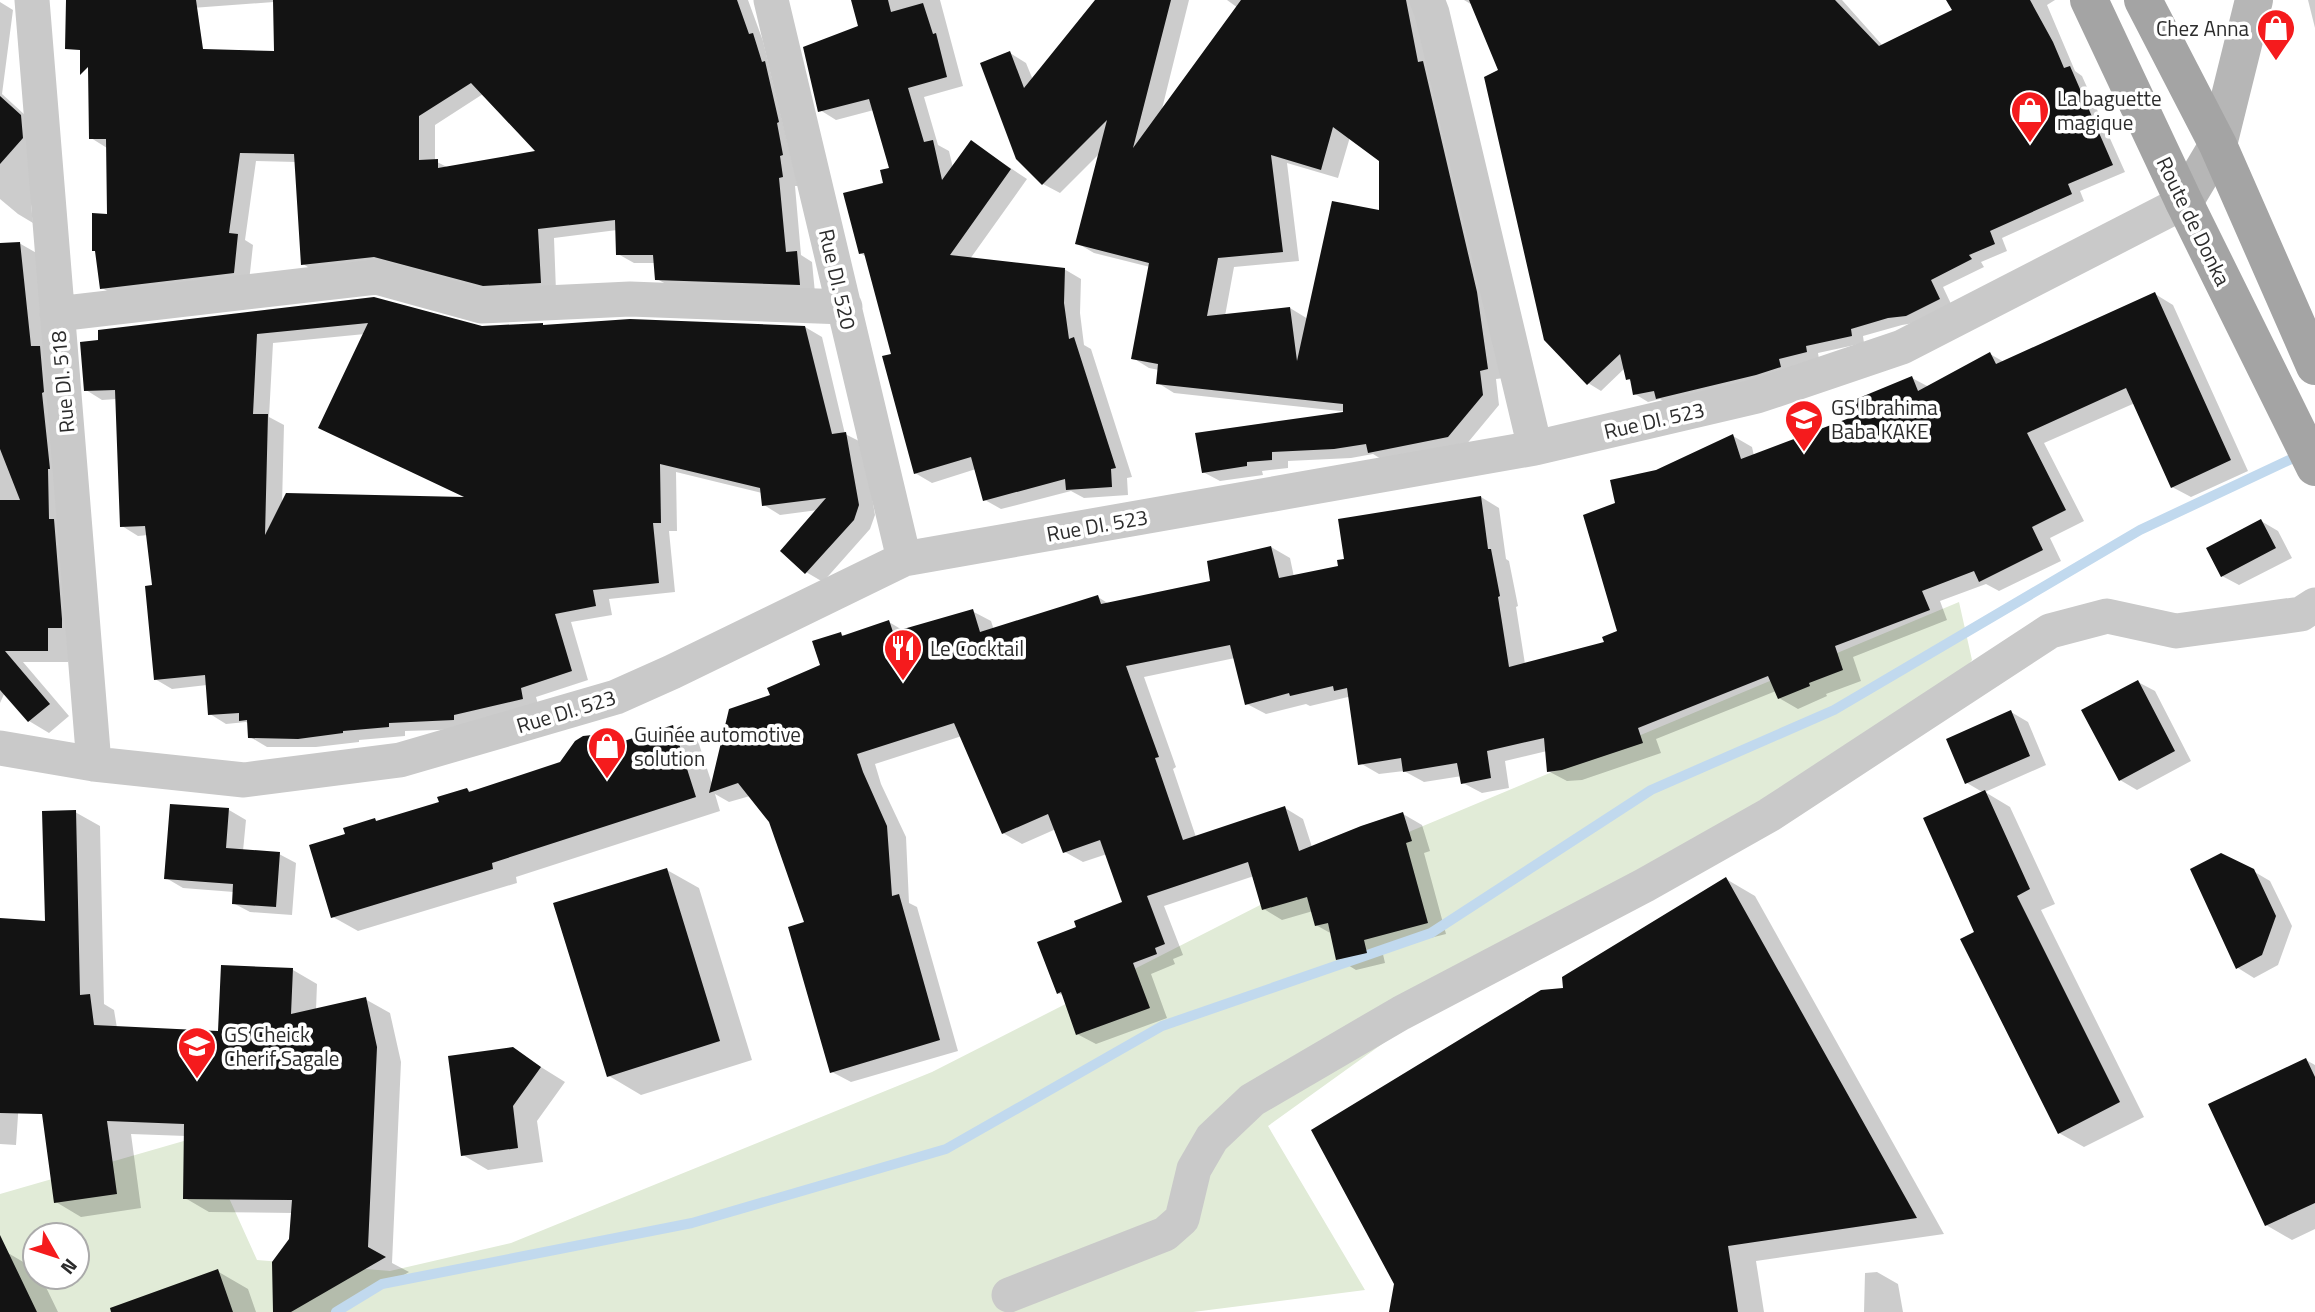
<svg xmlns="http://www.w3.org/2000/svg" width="2315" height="1312" font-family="'Titillium Web',sans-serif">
<rect width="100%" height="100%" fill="#fff"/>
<!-- green -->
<path fill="#e1ebd7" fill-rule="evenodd" d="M1959,602L1972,660L1917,727L1481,973L1268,1126L1365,1290L1193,1312H0V1194L201,1136L257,1260L390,1271L511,1243L932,1072L1380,844ZM35,1235H77V1277H35Z"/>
<!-- shadow -->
<path fill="#0003" fill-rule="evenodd" d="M68,0H748L763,41L798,186H795L801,255L812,262L815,293L673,288L657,279L655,263H634L618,254L617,230L554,238L556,291L501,294L319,274L303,264L296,162L256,161L245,240L253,245L249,282L118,297L102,288L97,252L94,250L109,215L107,148L91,138L276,53L274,2L84,16ZM483,94L539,152L449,168L435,161V125Z
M855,0H940L963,86L924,97L938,145L949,151L953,168L971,142L1027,179L970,259L1064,269L1081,279L1080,313L1084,345L1091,349L1132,477L1127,478L1128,495L1084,498L1071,491L1001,509L985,500L976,469L932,483L915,473L894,355L867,257L860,253L891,169L874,110L836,120L820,110L860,27Z
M1097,0H1189L1161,113L1238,8L1227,0H1420L1504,378L1496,379L1499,405L1465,446L1386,462L1373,454L1351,458L1288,461V468L1262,471L1263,475L1220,481L1203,472L1349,412L1174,393L1158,383L1159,370L1149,368L1133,358L1150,267L1094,253L1077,243L1100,153L1060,193L1043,184L1018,158L1010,53L1026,63L1033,80ZM1350,137L1381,160L1380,212L1308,319L1290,308L1225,316L1234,267L1299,261L1287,163L1338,178Z
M1464,0H1842L1883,46L1954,11L1948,0H2055L2047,5L2075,71L2082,76L2125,172L2080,191L2084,201L2002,238L2007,251L1981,262L1984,267L1943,287L1952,306L1920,322L1902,325L1863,336L1864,343L1818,353L1819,359L1793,374L1671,405L1660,399L1648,402L1635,394L1632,382L1628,379L1625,368L1601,391L1588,383L1500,71L1474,6Z
M2308,0H2315V28Z
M0,2L13,10L2,94L37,126L44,203L31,204L33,223L18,214L0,199Z
M19,243L40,255L68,639V662H23L69,716L49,733L29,721L5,692L0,703V245Z
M2155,294L2173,305L2248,471L2191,497L2172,487L2135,403L2044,443L2084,521L2050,538L2061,561L1999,591L1986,584L1940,601L1947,620L1853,657L1861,681L1826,694L1827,696L1798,709L1779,698L1776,691L1656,739L1661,753L1582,780L1567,781L1548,771L1547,751L1505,761L1509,788L1482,793L1463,783L1462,776L1424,782L1404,771L1379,774L1360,763L1350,698L1348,697L1310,706L1306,704L1266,714L1247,704L1235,658L1144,677L1176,767L1173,769L1196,837L1285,808L1303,819L1312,847L1403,814L1422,825L1430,851L1424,853L1446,934L1382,950L1385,963L1356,970L1338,959L1332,934L1316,925L1313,911L1282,920L1264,909L1254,876L1164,906L1183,955L1173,959L1175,964L1151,974L1167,1018L1096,1044L1077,1034L1064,996L1058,993L1078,928L1124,903L1107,854L1083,862L1065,852L1056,829L1022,844L1003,833L962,736L875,764L881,784L906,837L909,903L917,907L958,1051L851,1082L832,1072L806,923L771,821L750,796L729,802L715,794L720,811L516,877L517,883L358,931L333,917L347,835L375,820L379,822L441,804L467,789L472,792L673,727L698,741L713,787L772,696L822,666L841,634L846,637L889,622L904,631L972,611L991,621L994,630L1098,597L1109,604L1212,582L1271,547L1290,558L1294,577L1340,567L1481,497L1499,508L1506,559L1509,561L1518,606L1516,607L1525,664L1606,643L1620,632L1617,504L1656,472L1733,436L1752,447L1754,456L1863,415L1912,378L1929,387L1990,354L2004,362Z
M374,299L481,328L805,327L822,337L845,434L863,443L875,515L870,529L823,582L806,572L818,510L780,515L764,505L762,493L676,472L677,531H669L675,592L609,599L612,615L571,622L588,680L536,697L539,708L470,729L405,731V736L359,740V742L316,747H267L250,737L249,724L246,722L226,724L210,714L207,685L172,689L155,679L154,587L148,535L138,536L122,526L117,399L102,400L86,390L82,343ZM365,334L468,499L282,505L284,425L269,417L273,343Z
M2261,521L2278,531L2292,558L2239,585L2222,576Z
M2138,682L2155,691L2191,761L2137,790L2120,780Z
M2011,712L2028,722L2046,765L1985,792L2010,807L2055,904L2041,910L2144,1117L2084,1147L2059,1133L1976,933L1984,793L1967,783Z
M229,810L246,820L243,851L279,854L296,863L292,915L250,912L233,903L234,892L183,888L166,878Z
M75,812L100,826L104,1004L114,1010L117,1028L220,1032L293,970L317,984L316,1010L365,999L390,1013L401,1062L392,1263L409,1272L340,1312H275L291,1240L293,1213L209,1212L185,1198L186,1136L131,1134L141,1208L81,1217L56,1202L26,998L16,1145L0,1144V920L46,923Z
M667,870L699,888L752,1060L641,1095L609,1076Z
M2192,870L2253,871L2270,881L2292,926L2278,965L2254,978L2238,968Z
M1726,879L1755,896L1944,1234L1756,1261L1764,1312H1391L1565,990Z
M512,1049L565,1082L537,1121L543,1162L488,1170L463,1155Z
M2306,1060L2315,1065V1229L2292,1240L2266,1225Z
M8,1253L35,1269V1277H41L58,1312H0V1257Z
M217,1271L248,1289L256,1312H135Z
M1877,1272L1898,1284L1903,1312H1864L1865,1273Z"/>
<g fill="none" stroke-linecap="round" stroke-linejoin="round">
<!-- stream -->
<path stroke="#c1d9ee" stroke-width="10" d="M336,1312L382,1284L692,1223L946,1149L1162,1026L1431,933L1651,790L1834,710L2140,530L2302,454"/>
</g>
<!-- building -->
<path fill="#131313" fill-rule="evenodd" d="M66,0H196L203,49L274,51L273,0H737L749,34L753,33L762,62L765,61L779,122L777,123L783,155L780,156L783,177L779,178L786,252L797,251L800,285L655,280L653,255H616L615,220L538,229L541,283L483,286L374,257L301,265L294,154L240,153L229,233L238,234L234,273L100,289L95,251H92V213L107,214L106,139H89L88,67L80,75V50L65,49ZM471,83L535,151L438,168V159L419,160V116Z
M851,0H888L891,12L923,3L933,34L936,33L947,77L908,88L924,142L933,140L942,180L971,140L1011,169L950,255L1065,268L1064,303L1069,339L1074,337L1116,468L1111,469L1112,487L1066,490L1065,479L983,501L971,457L914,474L882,356L891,354L864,253L859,254L843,193L883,183L880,170L889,168L869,99L818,112L803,47L858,26Z
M1095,0H1171L1133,148L1241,0H1406L1418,62L1423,61L1477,292L1488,369L1480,371L1483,395L1448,437L1368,453L1366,444L1334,449L1272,452V460L1247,462V466L1202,473L1195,433L1343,412V404L1156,384L1158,364L1131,359L1149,263L1075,244L1107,120L1042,185L1016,159L980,63L1010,51L1024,88ZM1333,127L1379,161V210L1332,201L1297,361L1290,307L1207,316L1218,258L1283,252L1271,155L1321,170Z
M1469,0H1835L1879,46L1952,10L1946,0H2030L2053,42L2064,68L2070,66L2113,165L2068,184L2072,194L1990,231L1995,244L1969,255L1972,259L1931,280L1940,299L1906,316L1888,318L1851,329L1852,336L1806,346L1807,352L1779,359L1781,367L1756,375L1656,399L1654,391L1633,395L1630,379L1626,380L1620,354L1587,385L1544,340L1484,77L1498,70Z
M0,96L21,115L23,138L0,164Z
M20,242L31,346H40L44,392L42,393L50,469H48L49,519H54L62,619V628H48V651H5L50,704L28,722L0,690V500H20L0,449V243Z
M2155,292L2231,460L2171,488L2126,388L2027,433L2066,510L2032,527L2043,550L1979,582L1974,571L1922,591L1930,610L1835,646L1843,670L1809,683L1810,686L1778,699L1768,676L1638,728L1643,743L1562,770L1547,772L1544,738L1487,751L1491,778L1461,784L1457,763L1403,772L1401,758L1358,765L1347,688L1334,691L1333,686L1290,696L1289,693L1245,705L1230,645L1126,666L1159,757L1155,758L1183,840L1285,806L1299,851L1361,826L1403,812L1412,841L1406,843L1428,923L1364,940L1367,953L1336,960L1328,923L1315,926L1307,897L1262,910L1248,862L1147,896L1165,944L1155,948L1157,954L1133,963L1150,1008L1076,1035L1061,992L1057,994L1037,942L1076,927L1074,921L1122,902L1100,840L1063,853L1048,814L1002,834L954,723L857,754L863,772L887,826L892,896L899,894L940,1040L830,1073L788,927L804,922L769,822L738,783L709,793L729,709L770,695L767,688L820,665L812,641L841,632L842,636L889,620L893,632L973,609L980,632L1098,595L1101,604L1210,581L1207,561L1271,546L1279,578L1338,566L1337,560L1344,559L1338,519L1481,496L1488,549H1491L1500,596L1498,597L1509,667L1604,642L1602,637L1617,631L1583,515L1615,503L1610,480L1656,470L1733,434L1741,459L1860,414L1854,400L1912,376L1918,391L1990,352L1996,364Z
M374,297L482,326L543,323V325L630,319L805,326L832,434L846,432L859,505L854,520L805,574L780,551L826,498L762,506L760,488L660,464L661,523H653L659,583L593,590L596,606L555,614L572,671L521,688L523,699L454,715V720L389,723V727L343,731V733L298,739L248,738L247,720L239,721V713L208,715L205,675L154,680L145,586L152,585L145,526L120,527L115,390L84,391L80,342L98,340V330ZM368,323L318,428L464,497L286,493L265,535L268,414H253L257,334Z
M2261,519L2276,548L2221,577L2206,548Z
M2138,680L2175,751L2119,781L2081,710Z
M2011,710L2030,756L1965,784L1946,739Z
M673,725L696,797L492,863L493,869L331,918L309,845L345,834L343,828L375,818L376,821L439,802L437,797L467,788L469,792L560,762L575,741L583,736L602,734L621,742Z
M1985,790L2030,889L2017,896L2120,1102L2058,1134L1960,939L1974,932L1923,818Z
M170,804L229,808L226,848L280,852L276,907L232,904L233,884L164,879Z
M76,810L80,995L90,994L94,1025L218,1031L221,965L293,968L291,1014L366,997L377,1047L368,1247L386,1257L291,1312H273L272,1262L289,1239L292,1200L183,1199L184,1124L107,1121L117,1194L54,1203L42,1114L0,1113V918L45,921L42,811Z
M2221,853L2254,869L2276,916L2262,955L2236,969L2190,869Z
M667,868L720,1041L607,1077L553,903Z
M1726,877L1917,1218L1728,1246L1738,1312H1389L1394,1284L1311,1130L1541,990L1563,988L1562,977Z
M513,1047L541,1067L513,1106L518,1148L461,1156L448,1056Z
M2306,1058L2315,1077V1203L2265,1226L2208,1104Z
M0,1235L37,1312H0Z
M218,1269L233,1312H111L110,1308Z"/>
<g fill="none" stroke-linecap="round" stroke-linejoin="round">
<!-- street -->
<path stroke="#c9c9c9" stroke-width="35" d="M32,0L94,764
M771,0L904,559
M1427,0L1432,13L1535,448
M57,314L376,277L481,306L630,299L845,307
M0,748L94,764L244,780L400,760L616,697L672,672L904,559L1535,448L1757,396L1902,347L2184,202
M1009,1295L1165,1234L1182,1219L1194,1169L1212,1138L1252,1100L1401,1013L1645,885L1769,815L2050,631L2107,616L2176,631L2301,614L2315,605"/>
<!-- secondary -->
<path stroke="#b6b6b6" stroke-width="38" d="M2184,202L2218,145L2254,0"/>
<!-- primary -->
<path stroke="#a4a4a4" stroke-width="38" d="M2089,0L2184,202L2315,467
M2143,0L2218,145L2315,366"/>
</g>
<!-- icons -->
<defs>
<symbol id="shop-pin" viewBox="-11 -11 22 30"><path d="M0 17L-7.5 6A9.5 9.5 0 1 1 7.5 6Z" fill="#f51b1d" stroke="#fff"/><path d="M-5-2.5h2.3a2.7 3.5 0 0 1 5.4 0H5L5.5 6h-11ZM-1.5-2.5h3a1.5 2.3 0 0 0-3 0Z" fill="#fff"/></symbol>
<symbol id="school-pin" viewBox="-11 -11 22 30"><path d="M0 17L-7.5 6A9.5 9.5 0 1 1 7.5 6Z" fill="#f51b1d" stroke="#fff"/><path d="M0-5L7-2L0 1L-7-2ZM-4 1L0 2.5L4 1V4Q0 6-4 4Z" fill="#fff"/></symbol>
<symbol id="restaurant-pin" viewBox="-11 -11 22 30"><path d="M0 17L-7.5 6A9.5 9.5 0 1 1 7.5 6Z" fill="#f51b1d" stroke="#fff"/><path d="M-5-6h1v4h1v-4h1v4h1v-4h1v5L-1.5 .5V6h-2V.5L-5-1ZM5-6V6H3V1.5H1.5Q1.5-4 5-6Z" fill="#fff"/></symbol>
</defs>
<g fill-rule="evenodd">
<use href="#shop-pin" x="2254" y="6" width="44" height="60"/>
<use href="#shop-pin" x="2008" y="88" width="44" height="60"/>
<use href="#school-pin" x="1782" y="397" width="44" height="60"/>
<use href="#restaurant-pin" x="881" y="626" width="44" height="60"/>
<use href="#shop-pin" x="585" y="724" width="44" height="60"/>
<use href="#school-pin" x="175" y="1024" width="44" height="60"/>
</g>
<g text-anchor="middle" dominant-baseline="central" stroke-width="7" stroke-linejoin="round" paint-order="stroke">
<!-- poi labels -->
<g font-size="21" fill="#2c2c2c" stroke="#fff" text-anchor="start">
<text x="2249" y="28" text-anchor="end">Chez Anna</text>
<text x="2057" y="98">La baguette<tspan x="2057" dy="24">magique</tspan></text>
<text x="1831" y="407">GS Ibrahima<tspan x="1831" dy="24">Baba KAKE</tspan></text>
<text x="930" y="648">Le Cocktail</text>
<text x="634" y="734">Guinée automotive<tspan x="634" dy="24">solution</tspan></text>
<text x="224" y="1034">GS Cheick<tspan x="224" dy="24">Cherif Sagale</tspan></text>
</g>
<!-- street labels -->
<g font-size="21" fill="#2c2c2c" stroke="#fff">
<text transform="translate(2194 221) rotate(64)">Route de Donka</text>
<text transform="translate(838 279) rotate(77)">Rue DI. 520</text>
<text transform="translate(62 382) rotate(-95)">Rue DI. 518</text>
<text transform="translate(1654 420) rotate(-13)">Rue DI. 523</text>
<text transform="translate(1097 525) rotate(-10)">Rue DI. 523</text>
<text transform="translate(566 711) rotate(-17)">Rue DI. 523</text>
</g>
</g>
<!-- north arrow -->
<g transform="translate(56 1256) rotate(129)"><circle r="33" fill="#ffffff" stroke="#ababab" stroke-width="2"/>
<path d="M0-5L12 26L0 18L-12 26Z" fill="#f51b1d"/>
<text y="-10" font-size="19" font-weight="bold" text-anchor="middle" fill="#2c2c2c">N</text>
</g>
</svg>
